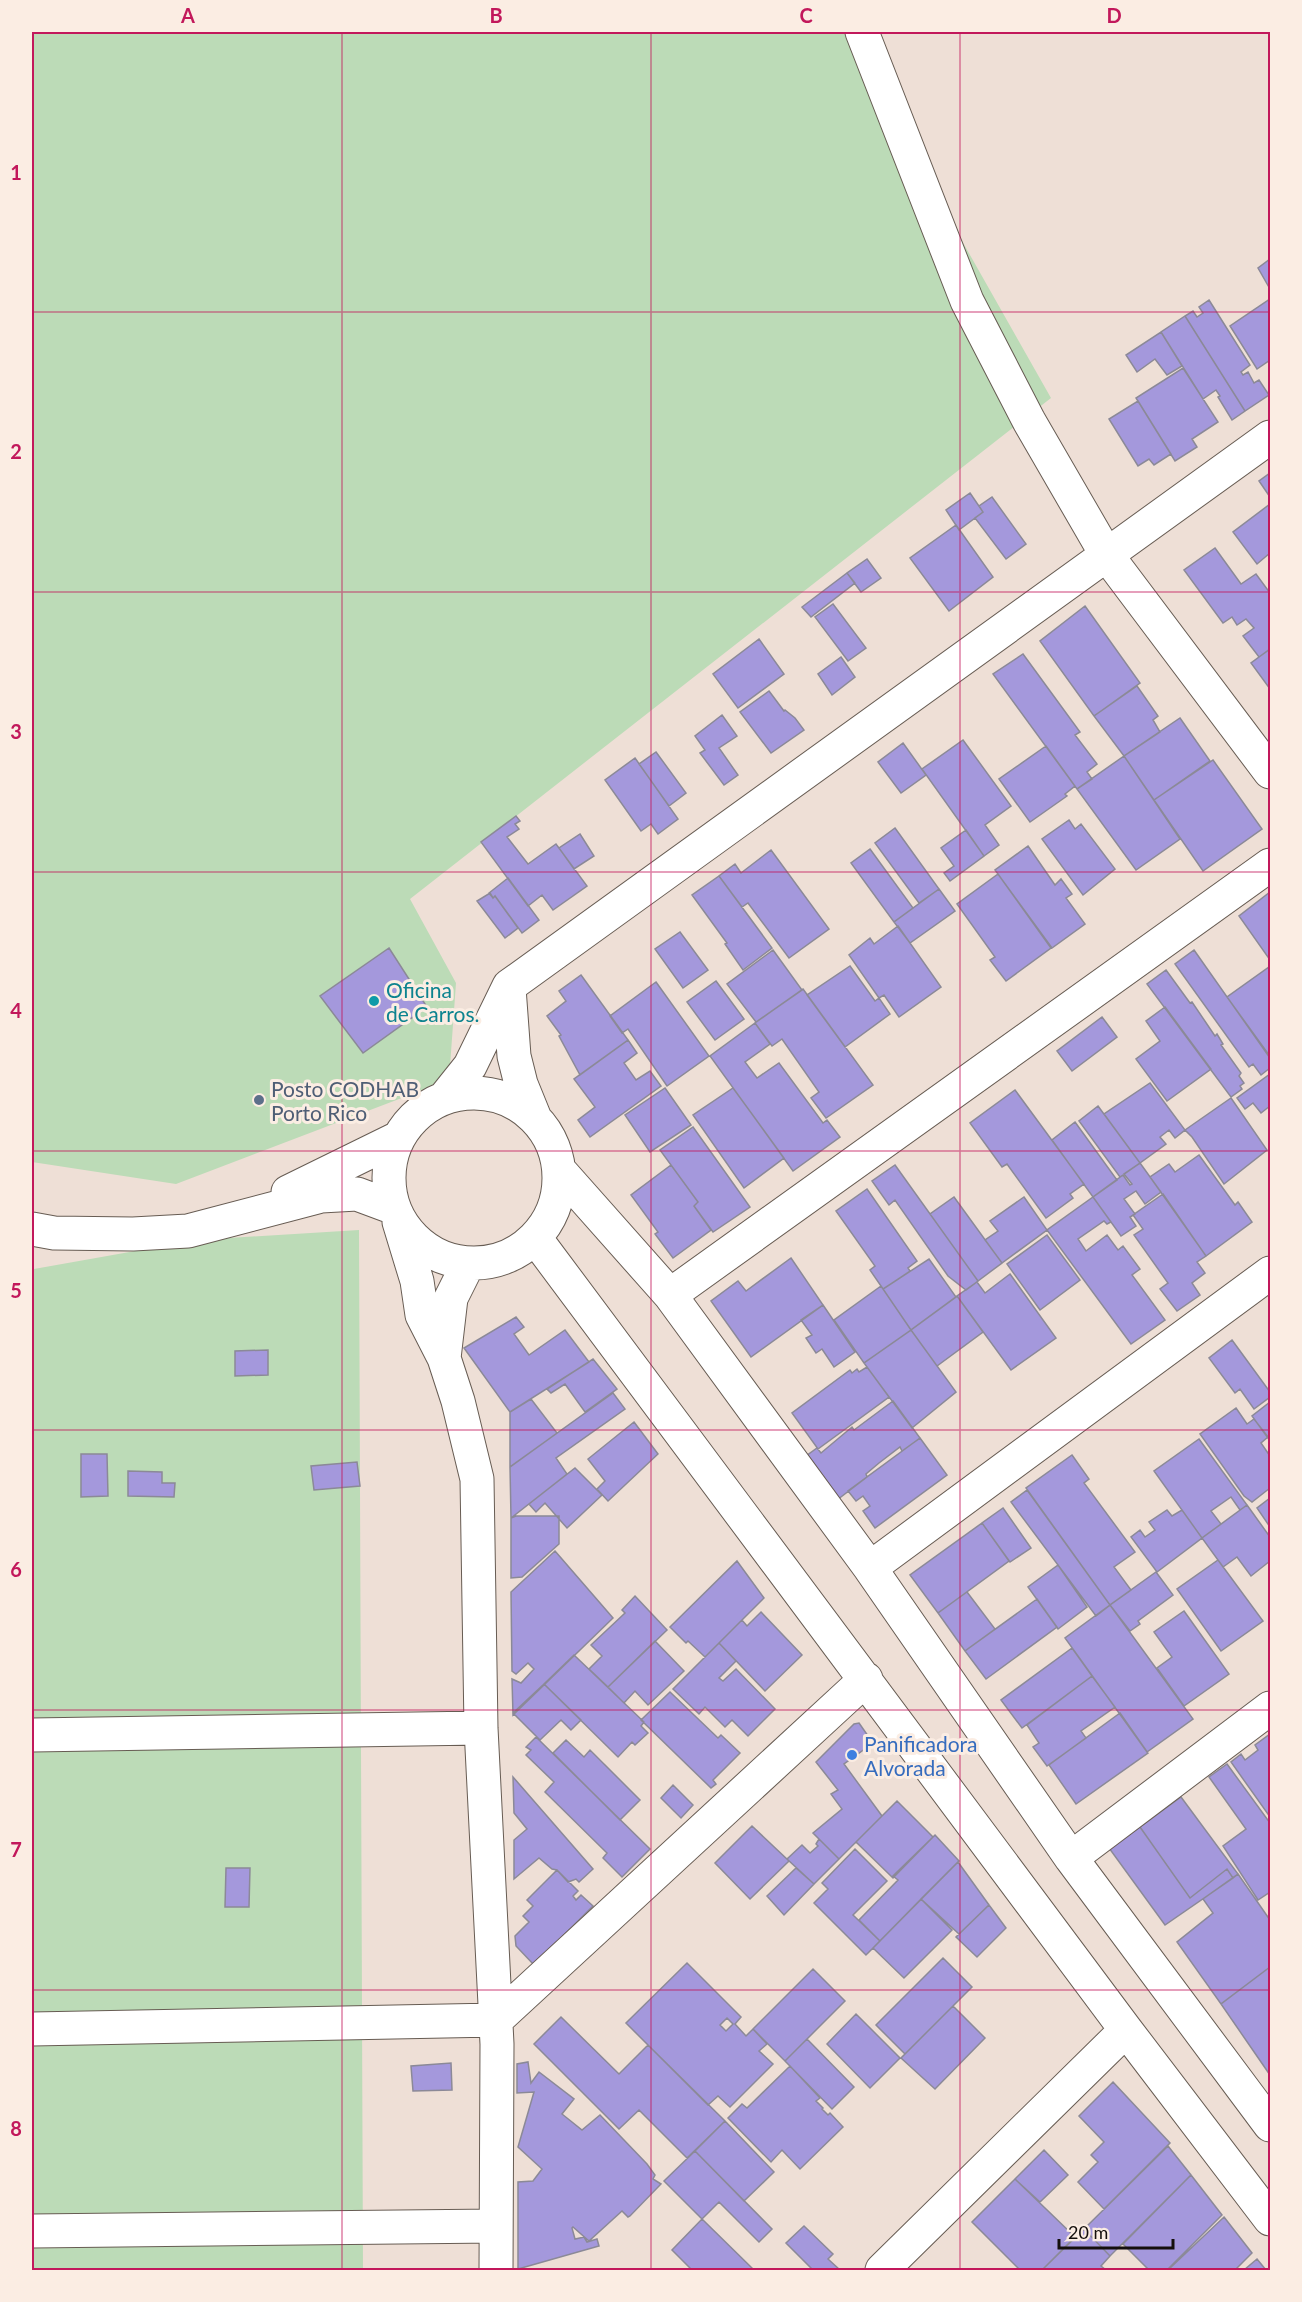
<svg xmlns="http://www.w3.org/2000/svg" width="1302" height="2302" font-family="Lato,sans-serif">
<rect width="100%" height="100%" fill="#eedfd6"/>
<!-- green -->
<path fill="#bcdbb7" d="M32,32H846L855,52L1051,398L410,899L456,983L449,1080L176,1184L32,1162Z
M359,1230L363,2270H32V1354L34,1269L197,1240Z"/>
<!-- building -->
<path fill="#a498dc" stroke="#8b8997" stroke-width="1.5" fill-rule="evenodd" d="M1270,259V289L1258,268Z
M1270,299V360L1257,369L1230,326Z
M1209,300L1250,365L1241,372L1243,375L1248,372L1254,383L1259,380L1269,395L1245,411L1185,316L1193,311L1197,317L1203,313L1199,307Z
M1185,316L1245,411L1232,420L1218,397L1220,396L1216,390L1203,399L1161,332Z
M1161,332L1182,366L1167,375L1155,359L1137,372L1126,355Z
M1183,368L1218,422L1192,439L1197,447L1175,461L1136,398Z
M1138,401L1171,454L1154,465L1149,459L1138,466L1109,419Z
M1270,473V497L1259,481Z
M970,493L983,512L959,530L946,510Z
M992,497L1026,544L1006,559L975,518L983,512L979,506Z
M1270,504V553L1257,564L1233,532Z
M956,525L993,577L949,611L910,558Z
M1215,548L1241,584L1256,574L1270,593V649L1259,657L1243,636L1254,628L1246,619L1237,625L1232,617L1223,623L1184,570Z
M867,559L881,578L861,592L847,573Z
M847,573L855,583L811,617L802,607Z
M833,604L866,648L848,661L815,617Z
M1085,606L1140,683L1094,716L1040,641Z
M759,639L784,674L738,708L713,674Z
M1270,649V689L1251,663Z
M1023,654L1080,732L1075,735L1097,764L1087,772L1092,779L1077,789L993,674Z
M841,657L855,677L832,695L818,674Z
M1137,686L1158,716L1153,720L1160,732L1124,756L1094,716Z
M769,691L784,711L785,710L795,718L804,730L771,753L740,712Z
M722,715L737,736L719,748L738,775L724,785L700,753L705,750L695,736Z
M1180,718L1210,761L1154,800L1124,756Z
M963,740L1011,806L985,825L999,845L984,856L922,769Z
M903,743L926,775L901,793L878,762Z
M1046,746L1075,786L1065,794L1067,796L1030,822L999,779Z
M656,752L686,793L669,806L639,764Z
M1124,756L1180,839L1136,870L1077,789Z
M635,758L678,819L658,834L651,824L641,831L605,780Z
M1213,760L1262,829L1203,871L1154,800Z
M516,816L520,821L515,824L519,829L507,837L528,864L556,844L587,886L553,910L542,895L528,906L481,842Z
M1069,820L1075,829L1081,824L1115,869L1083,895L1042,839Z
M895,828L939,889L919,903L875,843Z
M966,830L984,856L950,881L944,873L954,866L941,848Z
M580,834L594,856L574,869L559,848Z
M1028,846L1055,885L1061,879L1072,894L1066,898L1085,924L1052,948L995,870Z
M870,849L913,908L894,922L851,863Z
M771,850L829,929L789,958L748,903L742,907L719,876L735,864L741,873Z
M998,874L1051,948L1006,981L990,960L995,957L957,904Z
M719,876L772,948L743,970L725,944L727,943L692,895Z
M508,878L539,920L522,933L495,896L493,898L489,893Z
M939,889L955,911L910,943L894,922Z
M1270,892V960L1239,916Z
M490,893L493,898L495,896L518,928L505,938L477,901Z
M898,926L941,987L899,1017L884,995L879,998L849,955L870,938L874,944Z
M680,932L708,970L683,988L655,949Z
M389,948L427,1007L363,1053L320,996Z
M773,950L802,990L756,1022L727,984Z
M1194,950L1270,1058V1068L1261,1075L1253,1064L1249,1067L1175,964Z
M850,966L875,1001L879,998L890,1014L845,1047L807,995Z
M1269,967L1270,970V1054L1269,1055L1227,997Z
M1166,970L1190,1003L1192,1002L1215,1036L1217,1034L1223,1044L1221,1045L1241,1073L1239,1076L1244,1083L1240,1086L1242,1089L1231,1097L1147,984Z
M581,975L628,1040L580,1075L559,1036L561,1035L547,1016L566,1001L559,991Z
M716,981L744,1019L715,1040L687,1002Z
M656,982L709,1056L667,1086L628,1029L622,1033L610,1016Z
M803,989L873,1085L826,1118L811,1098L819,1092L782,1039L772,1046L755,1023Z
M1165,1007L1211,1069L1167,1101L1136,1059L1160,1041L1146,1021Z
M1102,1017L1117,1037L1072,1071L1057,1051Z
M755,1023L770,1044L745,1062L757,1078L779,1063L823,1123L827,1120L840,1137L793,1171L710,1056Z
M628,1040L637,1053L624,1063L636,1080L650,1071L661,1086L590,1137L578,1120L595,1107L574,1079Z
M1270,1074V1106L1261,1113L1253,1103L1245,1109L1237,1098Z
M1150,1083L1185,1130L1175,1138L1169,1130L1160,1137L1166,1144L1140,1163L1104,1114Z
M665,1088L691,1125L650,1152L625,1115Z
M733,1088L784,1158L744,1188L693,1115Z
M1015,1090L1084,1184L1070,1194L1073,1198L1046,1218L1007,1164L1002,1167L970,1123Z
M1231,1098L1267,1150L1224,1184L1192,1137L1185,1130Z
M1098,1106L1140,1163L1120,1177L1079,1121Z
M1075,1122L1117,1180L1093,1197L1052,1140Z
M693,1127L750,1207L713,1232L694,1206L698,1202L660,1150Z
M1199,1155L1235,1205L1238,1202L1252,1222L1206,1256L1150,1177L1169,1164L1175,1172Z
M1140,1163L1161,1192L1145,1204L1136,1191L1124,1199L1135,1214L1130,1217L1136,1226L1121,1236L1093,1197L1123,1175L1130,1185L1132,1184L1124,1174Z
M671,1165L698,1202L694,1206L711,1230L673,1258L655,1234L658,1232L631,1195Z
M895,1165L978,1281L966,1290L948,1276L895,1200L889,1205L872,1181Z
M867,1189L917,1261L908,1268L910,1271L883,1289L870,1270L875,1266L836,1211Z
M1163,1194L1206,1256L1197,1262L1205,1273L1192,1283L1200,1295L1177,1311L1160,1289L1168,1283L1134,1235L1143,1229L1133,1215Z
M954,1197L1002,1263L978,1281L930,1214Z
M1024,1197L1047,1230L1002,1263L985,1240L998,1231L990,1221Z
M1093,1197L1111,1222L1107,1224L1104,1221L1078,1239L1086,1251L1107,1235L1118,1250L1123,1246L1140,1269L1132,1275L1165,1320L1131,1344L1047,1230Z
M1047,1235L1080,1280L1040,1310L1007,1264Z
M791,1258L823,1305L751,1357L711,1301L738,1281L746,1291Z
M929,1259L956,1297L911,1330L883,1289Z
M1010,1274L1056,1338L1011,1370L957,1296L977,1282L985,1293Z
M881,1286L911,1330L864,1363L834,1320Z
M957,1296L983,1332L937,1366L911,1330Z
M823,1305L855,1352L834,1367L822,1349L816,1353L806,1338L812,1335L801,1320Z
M516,1317L524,1327L514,1334L529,1355L565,1330L589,1362L510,1412L464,1348Z
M911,1330L956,1392L912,1428L864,1363Z
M1232,1340L1270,1392V1397L1254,1409L1240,1389L1235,1393L1209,1358Z
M268,1350V1375L235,1376V1351Z
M593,1359L617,1389L585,1412L565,1384L551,1393L547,1389Z
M867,1367L889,1397L818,1449L792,1413L850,1370L852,1373L857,1369L859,1372Z
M613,1393L625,1409L556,1458L567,1474L511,1518L510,1467Z
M531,1399L557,1433L510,1467V1412Z
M893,1401L920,1438L902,1451L900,1447L879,1463L866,1474L867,1477L837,1500L806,1456L817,1448L821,1453L852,1427L854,1430Z
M1270,1402V1441L1252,1416Z
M1236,1408L1247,1424L1254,1419L1268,1437L1261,1443L1270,1456V1488L1252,1502L1244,1496L1200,1434Z
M634,1422L658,1454L608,1501L597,1489L605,1481L588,1459Z
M920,1438L947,1475L875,1528L863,1511L870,1506L863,1496L856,1501L848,1491Z
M1199,1439L1247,1505L1240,1510L1231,1497L1211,1511L1221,1524L1202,1538L1154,1471Z
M81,1454H107L108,1496L81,1497Z
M1072,1455L1089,1479L1084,1483L1135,1552L1114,1567L1131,1590L1110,1605L1026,1488Z
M357,1462L360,1486L314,1490L311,1466Z
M575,1468L602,1495L567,1528L545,1503L536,1512L529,1504Z
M128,1471L162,1472V1483H175L174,1497L128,1496Z
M1027,1490L1110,1605L1096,1616L1011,1502Z
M1270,1498V1527L1257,1508Z
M1247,1505L1270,1537V1561L1251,1576L1237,1557L1223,1567L1202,1538Z
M1003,1508L1031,1548L1010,1562L982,1523Z
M1167,1510L1172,1516L1182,1510L1202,1538L1157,1572L1131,1537L1140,1530L1145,1537L1155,1530L1149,1522Z
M516,1516H559V1544L522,1577L511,1578V1518Z
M982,1523L1009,1561L938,1613L910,1575Z
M555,1551L613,1618L513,1715L512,1679L521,1683L534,1669L528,1663L516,1674L512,1671L511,1592Z
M1218,1560L1263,1621L1221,1651L1177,1589Z
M737,1561L764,1598L705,1657L688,1641L686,1643L670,1627Z
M1058,1565L1087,1607L1058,1629L1028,1587Z
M1156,1572L1173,1595L1138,1621L1140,1624L1130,1631L1110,1605Z
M967,1592L995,1629L965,1651L938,1613Z
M635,1596L667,1630L608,1687L589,1669L602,1656L591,1645L625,1613L622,1610Z
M1037,1599L1057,1627L986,1679L965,1651Z
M1110,1605L1193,1719L1147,1752L1065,1638Z
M1184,1611L1229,1674L1184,1706L1157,1668L1172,1657L1154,1632Z
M761,1612L802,1655L765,1691L719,1643L742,1620L747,1626Z
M655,1641L684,1671L648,1705L635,1691L624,1703L608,1687Z
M719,1643L736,1661L719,1678L723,1681L736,1669L775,1709L748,1736L732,1720L725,1727L705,1707L699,1714L673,1689Z
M1072,1648L1092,1676L1022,1728L1001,1700Z
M574,1655L644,1722L641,1726L648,1733L635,1745L632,1742L618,1757L544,1684Z
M1092,1676L1115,1707L1081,1731L1086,1738L1047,1766L1033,1747L1039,1743L1027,1725Z
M544,1684L581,1720L571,1730L561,1720L540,1740L513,1713Z
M670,1692L718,1738L721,1735L740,1753L713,1780L716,1784L711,1788L641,1720Z
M1120,1713L1148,1753L1076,1804L1049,1765Z
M859,1723L873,1743L844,1764L882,1816L839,1859L813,1833L842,1809L831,1794L838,1790L816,1762L854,1724Z
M1270,1734V1817L1231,1762L1241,1754L1245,1760L1258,1750L1255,1745Z
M536,1737L650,1849L622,1877L603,1858L607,1853L545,1792L554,1782L526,1755L531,1750L526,1747Z
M566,1740L584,1757L590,1750L640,1800L620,1820L553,1753Z
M1227,1764L1270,1823V1892L1258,1900L1223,1846L1246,1829L1209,1777Z
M513,1777L593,1869L579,1882L576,1879L568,1882L557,1870L552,1869L539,1858L514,1879V1840L527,1829L514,1813Z
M673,1785L693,1805L681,1818L661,1798Z
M1181,1797L1238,1874L1233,1878L1227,1869L1190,1898L1140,1827Z
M897,1801L933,1837L893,1878L856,1842Z
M752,1826L789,1861L750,1899L715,1863Z
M1140,1827L1190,1898L1227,1869L1233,1878L1165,1925L1109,1848Z
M935,1835L959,1861L880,1941L859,1920L898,1880L893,1876Z
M819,1839L839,1859L814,1884L787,1859L802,1845L810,1853L818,1846L816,1844Z
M855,1849L887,1881L853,1915L880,1941L866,1955L814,1903L828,1889L822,1883Z
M958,1862L989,1905L959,1934L921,1899Z
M226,1868H250L249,1907H225Z
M796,1868L814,1884L784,1915L767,1896Z
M557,1870L578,1891L573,1896L576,1900L581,1895L593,1906L534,1965L516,1946L515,1936L529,1922L523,1916L533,1906L527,1900Z
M1238,1874L1270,1920V1967L1221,2004L1177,1942L1213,1913L1203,1899Z
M921,1899L952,1930L904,1978L873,1948Z
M989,1905L1006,1928L977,1957L956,1937Z
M943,1958L972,1987L905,2054L876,2025Z
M687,1963L741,2017L735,2024L746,2036L753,2029L767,2044L759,2051L773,2064L730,2107L718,2096L708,2105L626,2023ZM727,2018L733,2024L726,2031L720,2025Z
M1270,1967V2075L1221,2004Z
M813,1969L845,2001L785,2061L753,2029Z
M953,2006L985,2038L935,2089L901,2058Z
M856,2014L900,2058L870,2088L827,2044Z
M561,2017L619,2074L648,2045L725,2121L687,2158L639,2110L619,2129L534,2044Z
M807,2039L854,2087L832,2109L785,2061Z
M528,2062L531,2083L539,2072L574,2099L562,2114L582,2130L600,2115L647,2164L655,2175L653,2179L661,2184L630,2216L628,2217L622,2211L589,2241L573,2227L572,2228L575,2239L584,2237L587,2242L597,2239L599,2246L518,2269V2182L533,2181L542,2169L518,2147L534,2092L517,2093V2064Z
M451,2063L452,2090L413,2091L411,2066Z
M790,2066L820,2098L816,2101L823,2108L822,2109L828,2115L830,2113L843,2127L800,2169L782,2150L771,2162L728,2118L742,2104L747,2108Z
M1113,2082L1170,2143L1104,2209L1078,2182L1098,2162L1091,2155L1104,2142L1079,2116Z
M725,2121L774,2172L744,2201L695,2151Z
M1168,2146L1191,2175L1110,2256L1084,2229Z
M1044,2150L1068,2175L1040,2202L1015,2179Z
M695,2151L772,2229L759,2242L719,2202L702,2219L664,2181Z
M1191,2175L1222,2215L1167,2270H1149L1123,2244Z
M1015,2179L1075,2237L1042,2270H1020L972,2222Z
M1224,2217L1252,2253L1235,2270H1168Z
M702,2219L754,2270H692L672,2250Z
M804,2226L833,2254L828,2259L840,2270H813L786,2243Z
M1084,2229L1110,2256L1101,2266L1106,2270H1042Z
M1257,2259L1266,2270H1244Z"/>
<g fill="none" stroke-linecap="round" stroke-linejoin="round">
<defs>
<path id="minor" d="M862,32L967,301L1029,421L1106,554L1270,772
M509,988L514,1056L521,1084L534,1116
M389 1178a85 85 0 1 1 170 0a85 85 0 1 1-170 0Z
M446,1096L470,1066L509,986L1270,437
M560,1171L670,1295L870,1568L1071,1858L1270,2125
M288,1192L396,1139
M399,1222L417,1281L422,1315L444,1358L458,1401L477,1479L481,1728L497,2044L496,2270
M32,1229L54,1233L133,1234L188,1231L321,1196L357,1194L392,1207
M536,1239L1126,2030L1270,2219
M670,1295L1270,865
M444,1358L451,1298L468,1264
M870,1568L1270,1273
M32,1735L481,1728
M1071,1858L1270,1708
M32,2029L496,2020L866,1679
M32,2231L496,2226
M882,2270L1126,2030"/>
</defs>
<!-- minor casing -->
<use href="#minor" stroke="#675c53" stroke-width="35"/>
<!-- minor -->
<use href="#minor" stroke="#fff" stroke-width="33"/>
</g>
<!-- grid -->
<path fill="none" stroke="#c2185b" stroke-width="1.5" stroke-opacity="0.55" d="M342,32V2270M651,32V2270M960,32V2270M32,312H1270M32,592H1270M32,872H1270M32,1151H1270M32,1430H1270M32,1710H1270M32,1990H1270"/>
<!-- markers -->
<circle fill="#0f9aa8" stroke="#fbede3" stroke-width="2" cx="374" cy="1001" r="6"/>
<circle fill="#5c6f8a" stroke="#fbede3" stroke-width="2" cx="259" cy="1100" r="6"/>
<circle fill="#3f7fe0" stroke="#fbede3" stroke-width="2" cx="852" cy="1755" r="6"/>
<g text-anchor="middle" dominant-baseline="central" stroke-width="6" stroke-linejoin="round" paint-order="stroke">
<!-- culture labels -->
<g font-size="21" fill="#0d838f" stroke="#fbede3" text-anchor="start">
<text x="386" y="989">Oficina<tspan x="386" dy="24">de Carros.</tspan></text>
</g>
<!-- service labels -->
<g font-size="21" fill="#4e5e75" stroke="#fbede3" text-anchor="start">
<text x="271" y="1088">Posto CODHAB<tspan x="271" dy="24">Porto Rico</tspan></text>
</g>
<!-- shop labels -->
<g font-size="21" fill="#366cbe" stroke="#fbede3" text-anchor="start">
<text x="864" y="1743">Panificadora<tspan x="864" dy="24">Alvorada</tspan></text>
</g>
</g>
<!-- border -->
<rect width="1302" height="2302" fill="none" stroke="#fbede3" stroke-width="66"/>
<!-- scale -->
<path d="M1059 2239v9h114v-9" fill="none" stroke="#140f0c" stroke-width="3"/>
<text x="1068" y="2239" font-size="18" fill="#140f0c" stroke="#fbede3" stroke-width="4.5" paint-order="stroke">20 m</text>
<rect x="33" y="33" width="1236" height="2236" fill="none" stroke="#c2185b" stroke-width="2"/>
<g font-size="20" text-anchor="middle" font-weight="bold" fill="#c2185b">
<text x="188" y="23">A</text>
<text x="496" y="23">B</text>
<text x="806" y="23">C</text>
<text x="1114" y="23">D</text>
<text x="16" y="180">1</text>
<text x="16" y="459">2</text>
<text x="16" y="739">3</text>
<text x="16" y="1018">4</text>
<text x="16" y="1298">5</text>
<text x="16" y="1577">6</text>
<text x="16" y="1857">7</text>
<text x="16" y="2136">8</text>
</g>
</svg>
